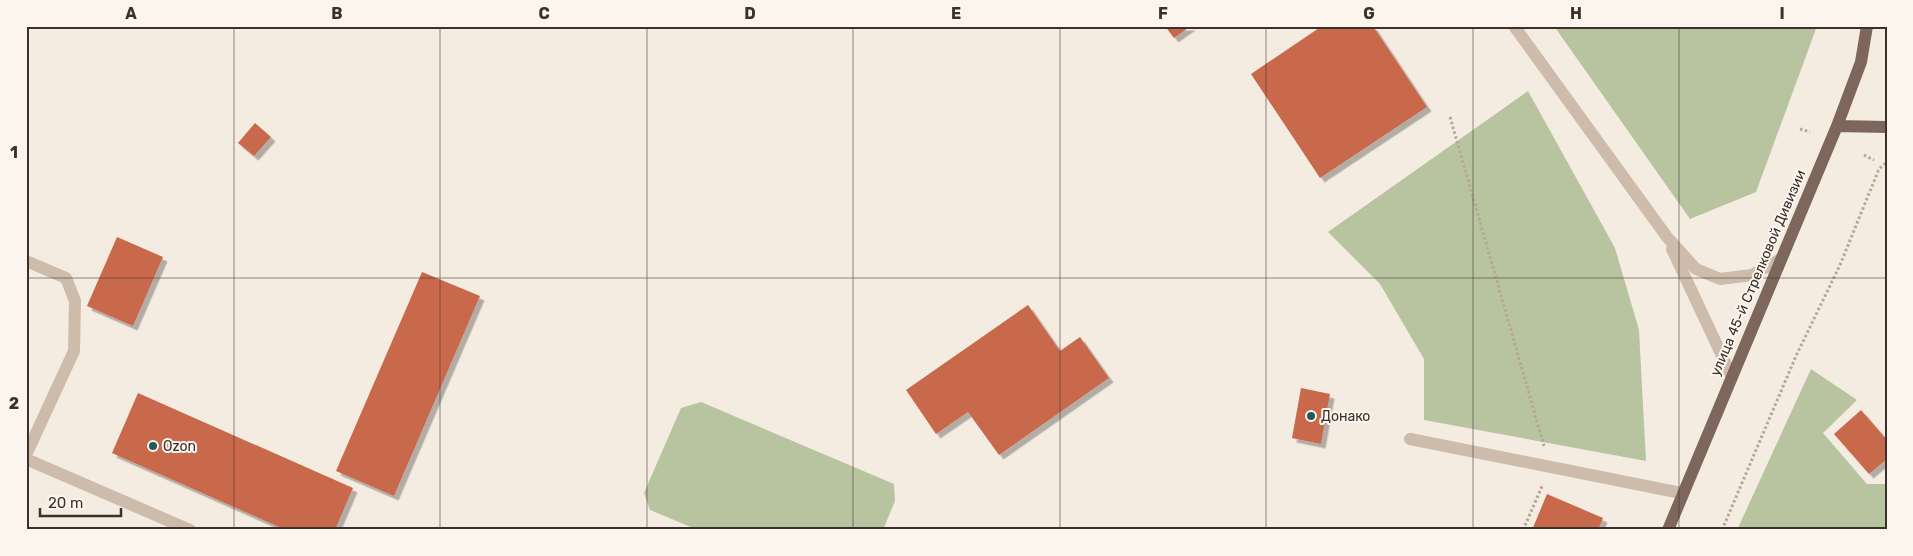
<svg xmlns="http://www.w3.org/2000/svg" width="1913" height="556" font-family="Rubik,sans-serif">
<defs>
<filter id="shadow"><feDropShadow dx="4.5" dy="4.5" stdDeviation="0" flood-color="#0004"/></filter>
</defs>
<rect width="100%" height="100%" fill="#f4ebe1"/>
<!-- green -->
<path fill="#b8c4a0" d="M1554,26H1817L1756,192L1690,219Z
M1528,91L1615,248L1639,330L1646,461L1424,420V359L1380,284L1328,232Z
M1811,369L1857,400L1823,433L1867,484H1887V530H1737Z
M701,402L894,484L895,501L883,530H698L650,510L644,493L681,408Z"/>
<!-- building -->
<path fill="#c8694b" filter="url(#shadow)" d="M1165,26H1191L1174,38Z
M1322,26H1373L1427,107L1320,178L1251,74Z
M255,123L271,137L254,156L238,143Z
M117,237L163,257L133,326L87,306Z
M422,272L480,296L394,496L336,471Z
M1028,305L1060,351L1080,337L1109,378L999,455L968,412L936,434L906,390Z
M1301,388L1330,394L1321,444L1292,438Z
M138,393L353,488L335,530H286L112,453Z
M1861,410L1887,440V459L1869,474L1834,434Z
M1547,494L1603,518L1598,530H1532Z"/>
<g fill="none" stroke-linecap="round" stroke-linejoin="round">
<!-- path -->
<path stroke="#b9a596" stroke-width="3" stroke-dasharray="2.5 2.5" stroke-linecap="butt" d="M1450,117L1544,446
M1800,129L1810,132
M1864,155L1874,160
M1523,530L1543,484
M1722,530L1796,356L1840,265L1879,169L1887,162"/>
<!-- minor -->
<path stroke="#cdbbac" stroke-width="12" d="M1514,26L1667,237L1696,269L1720,279L1752,275L1781,259
M1672,249L1731,375
M26,261L66,278L75,301L74,351L26,455
M1410,439L1681,493
M26,459L190,530"/>
<!-- major -->
<path stroke="#7d675c" stroke-width="12" d="M1837,126L1887,127
M1668,530L1837,126L1861,62L1867,26"/>
</g>
<!-- grid -->
<path fill="none" stroke="#3b302b" stroke-width="1" stroke-opacity="0.55" d="M234,26V530M440,26V530M647,26V530M853,26V530M1060,26V530M1266,26V530M1473,26V530M1679,26V530M26,278H1887"/>
<!-- markers -->
<g fill="#1f5a5e" stroke="#fbf5ee" stroke-width="2">
<circle cx="1311" cy="416" r="5"/>
<circle cx="153" cy="446" r="5"/>
</g>
<g text-anchor="middle" dominant-baseline="central" stroke-width="4" stroke-linejoin="round" paint-order="stroke">
<!-- street labels -->
<g font-size="14" fill="#3b302b" stroke="#fbf5ee">
<text transform="translate(1758 273) rotate(-67)">улица 45-й Стрелковой Дивизии</text>
</g>
<!-- poi labels -->
<g font-size="14" fill="#3b302b" stroke="#fbf5ee" text-anchor="start">
<text x="1321" y="416">Донако</text>
<text x="163" y="446">Ozon</text>
</g>
</g>
<!-- border -->
<rect width="1913" height="556" fill="none" stroke="#fbf5ee" stroke-width="55"/>
<!-- scale -->
<path d="M40 508v8h81v-8" fill="none" stroke="#3b302b" stroke-width="2.5"/>
<text x="48" y="508" font-size="15" fill="#3b302b" stroke="#fbf5ee" stroke-width="4" paint-order="stroke">20 m</text>
<rect x="28" y="28" width="1858" height="500" fill="none" stroke="#3b302b" stroke-width="2"/>
<g font-size="16" text-anchor="middle" font-weight="bold" fill="#3b302b">
<text x="131" y="19">A</text>
<text x="337" y="19">B</text>
<text x="544" y="19">C</text>
<text x="750" y="19">D</text>
<text x="956" y="19">E</text>
<text x="1163" y="19">F</text>
<text x="1369" y="19">G</text>
<text x="1576" y="19">H</text>
<text x="1782" y="19">I</text>
<text x="14" y="158">1</text>
<text x="14" y="409">2</text>
</g>
</svg>
